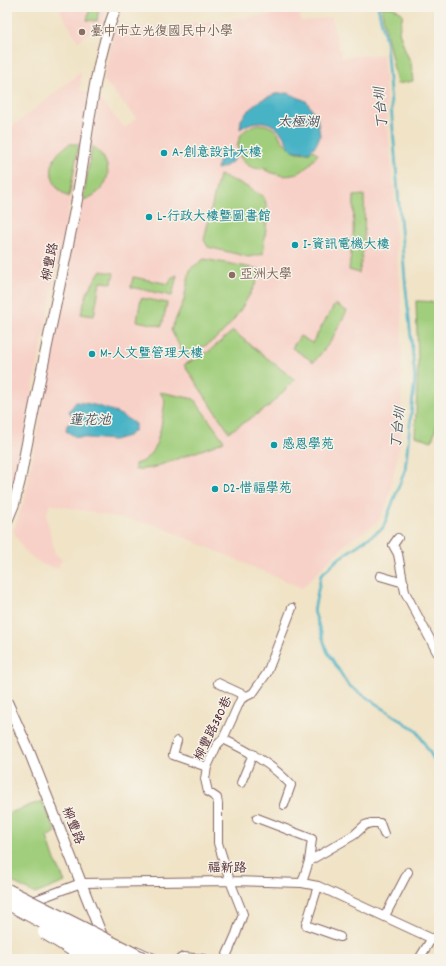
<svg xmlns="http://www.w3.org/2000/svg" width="446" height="966" font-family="Dekko,'LXGW WenKai TC',sans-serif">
<rect width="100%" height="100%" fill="#f7f3e8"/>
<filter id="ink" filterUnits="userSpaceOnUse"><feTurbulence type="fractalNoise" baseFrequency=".025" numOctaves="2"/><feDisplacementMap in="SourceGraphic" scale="8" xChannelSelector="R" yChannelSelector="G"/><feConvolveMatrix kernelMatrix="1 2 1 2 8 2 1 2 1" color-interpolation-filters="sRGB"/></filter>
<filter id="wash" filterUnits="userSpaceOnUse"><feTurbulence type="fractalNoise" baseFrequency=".012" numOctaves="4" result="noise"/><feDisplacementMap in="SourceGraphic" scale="16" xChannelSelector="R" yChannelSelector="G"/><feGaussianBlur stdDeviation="0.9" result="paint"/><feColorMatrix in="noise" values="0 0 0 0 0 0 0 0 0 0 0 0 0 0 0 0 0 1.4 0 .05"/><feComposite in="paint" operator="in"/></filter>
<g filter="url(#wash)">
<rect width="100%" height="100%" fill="#f0e3c6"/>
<!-- built -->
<path fill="#f7d1c7" d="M58,7H106L103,23L78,41Z
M299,12L301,22L331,17L342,57L383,54L389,141L395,206V239L402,311L401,441L387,505L377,523L348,542L302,588L156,525L50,504L46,515L55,554L62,560L57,569L44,565L33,558L24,550L13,531L25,498L99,98L125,128L136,118L104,80L113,31Z
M81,72L80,90L91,94L15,481L7,507V131Z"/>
<!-- green -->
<path fill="#a0ce7b" stroke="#757653" d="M90,7H99L97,21L87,20Z
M381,7H393L403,14L399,31L405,50L411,63L413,81L397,84Z
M258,124L266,125L273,128L278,133L282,141L297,152L309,153L313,150L318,154C302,176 290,181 265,170L268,168C236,175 224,133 258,124Z
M69,144H79L69,197C56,191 47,175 54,160C57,153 63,149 69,144Z
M92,146C117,163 111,192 83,200Z
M219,175L240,183L264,197L268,210L263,254L249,257L208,247L204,240Z
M364,195C365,222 365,247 359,273L349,270L353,235L354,196Z
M204,259L264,270C251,291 239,317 221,334C210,344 197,350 185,357L171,330L184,300L190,269Z
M100,271L114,273L112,283L100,282L94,316L81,314L87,293Z
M177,275L172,296L131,287L133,277L169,284L171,278Z
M141,298L167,303L162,326L137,321Z
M416,301L439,302V417L432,441L415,436L418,365Z
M335,304L347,311L331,341L314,362L292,348L300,336L312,343Z
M233,331L295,380L268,407L229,432L184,365L208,352Z
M160,392L194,399L224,441L215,445L152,468L135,470V464L144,461L155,448L161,427L165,401Z
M42,801L56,832L47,837L54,858L65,882L35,894L7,879V814Z"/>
<!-- water -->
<path fill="#48b3c6" stroke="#496978" d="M288,93L306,101L317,116L320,136L316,145L309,152C304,151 297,152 293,150C288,147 287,142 284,137C273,119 256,118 240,129L241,120L246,113L259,101L275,94Z
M221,150L238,154C232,163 227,167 217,169Z
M76,402C97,404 118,411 135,424V430L128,436L114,440L76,437L66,431L67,425L71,423L73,417L69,411Z"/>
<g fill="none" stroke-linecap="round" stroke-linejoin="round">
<!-- stream -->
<path stroke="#48b3c6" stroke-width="2.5" d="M378,7L386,42L405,279L415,378L405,470L383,528L338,559L321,575L314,611L327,651L348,685L417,731L439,768
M437,237H439"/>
</g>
</g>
<g filter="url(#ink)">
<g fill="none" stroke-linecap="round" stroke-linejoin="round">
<defs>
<path id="minor" d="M398,538L393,545L398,554L405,592L439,656
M380,576L404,583
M218,683L246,696
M223,739C248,751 272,764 291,785L284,805
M177,741L173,755L207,767
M241,783L253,754
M257,818L312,839L309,861L302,883
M309,861L354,835L365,825L371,823H380L384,834
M318,886L306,925L340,937
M28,903L81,883L230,881L302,883L318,886L439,942
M385,916L408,872
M138,951L156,959
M180,959L183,957L204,959
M225,959L236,934L243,914L230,881L218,843V804L217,798L208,792L205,779L207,767L217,745L223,739L241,699L253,693L267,673L292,608
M419,959L432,938"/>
<path id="tertiary" d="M7,521L14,504L20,480C37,388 58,297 76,205C88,139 92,70 116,7
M7,702L29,751L104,941"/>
</defs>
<!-- minor casing -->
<use href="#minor" stroke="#846461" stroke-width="10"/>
<!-- tertiary casing -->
<use href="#tertiary" stroke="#846461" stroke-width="12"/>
<!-- minor -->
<use href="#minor" stroke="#fff" stroke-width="8"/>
<!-- tertiary -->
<use href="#tertiary" stroke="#fff" stroke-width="10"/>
<defs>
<path id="motorway-bridge" d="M7,891L142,959
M7,902L113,959
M45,932L89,959"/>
</defs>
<!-- motorway-bridge casing -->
<use href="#motorway-bridge" stroke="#846461" stroke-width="16" stroke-linecap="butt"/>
<!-- motorway-bridge -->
<use href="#motorway-bridge" stroke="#fff" stroke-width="14"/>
</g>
</g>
<!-- markers -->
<g fill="#8d6e63" stroke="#f7f3e8" stroke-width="1.5">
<circle cx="82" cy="32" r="4"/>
<circle cx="232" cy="275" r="4"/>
</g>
<g fill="#0f9aa8" stroke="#f7f3e8" stroke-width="1.5">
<circle cx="164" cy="153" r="4"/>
<circle cx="149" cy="217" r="4"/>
<circle cx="295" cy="245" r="4"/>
<circle cx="92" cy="354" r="4"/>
<circle cx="274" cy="445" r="4"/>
<circle cx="215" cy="489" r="4"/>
</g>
<g text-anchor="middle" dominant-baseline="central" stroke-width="3" stroke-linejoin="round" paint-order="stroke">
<!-- education labels -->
<g font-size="13" fill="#785e54" stroke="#f7f3e8" text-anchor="start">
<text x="90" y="32">臺中市立光復國民中小學</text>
<text x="240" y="275">亞洲大學</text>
</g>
<!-- culture labels -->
<g font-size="13" fill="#0d838f" stroke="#f7f3e8" text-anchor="start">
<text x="172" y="153">A-創意設計大樓</text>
<text x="157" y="217">L-行政大樓暨圖書館</text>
<text x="303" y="245">I-資訊電機大樓</text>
<text x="100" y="354">M-人文暨管理大樓</text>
<text x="282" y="445">感恩學苑</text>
<text x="223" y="489">D2-惜福學苑</text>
</g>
<!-- street labels -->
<g font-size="13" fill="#4a1f2b" stroke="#f7f3e8">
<text transform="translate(51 262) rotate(-78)">柳豐路</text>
<text transform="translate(214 729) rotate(-64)">柳豐路380巷</text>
<text transform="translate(72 826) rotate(68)">柳豐路</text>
<text transform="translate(227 869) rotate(1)">福新路</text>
</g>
<!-- water labels -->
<g font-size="14" font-style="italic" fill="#495361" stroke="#f7f3e8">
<text transform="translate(382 108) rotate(-95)">丁台圳</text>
<text x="298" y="123">太極湖</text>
<text x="90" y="421">蓮花池</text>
<text transform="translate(399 428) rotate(-83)">丁台圳</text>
</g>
</g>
<!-- margin -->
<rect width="446" height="966" fill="none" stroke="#f7f3e8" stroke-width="24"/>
</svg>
